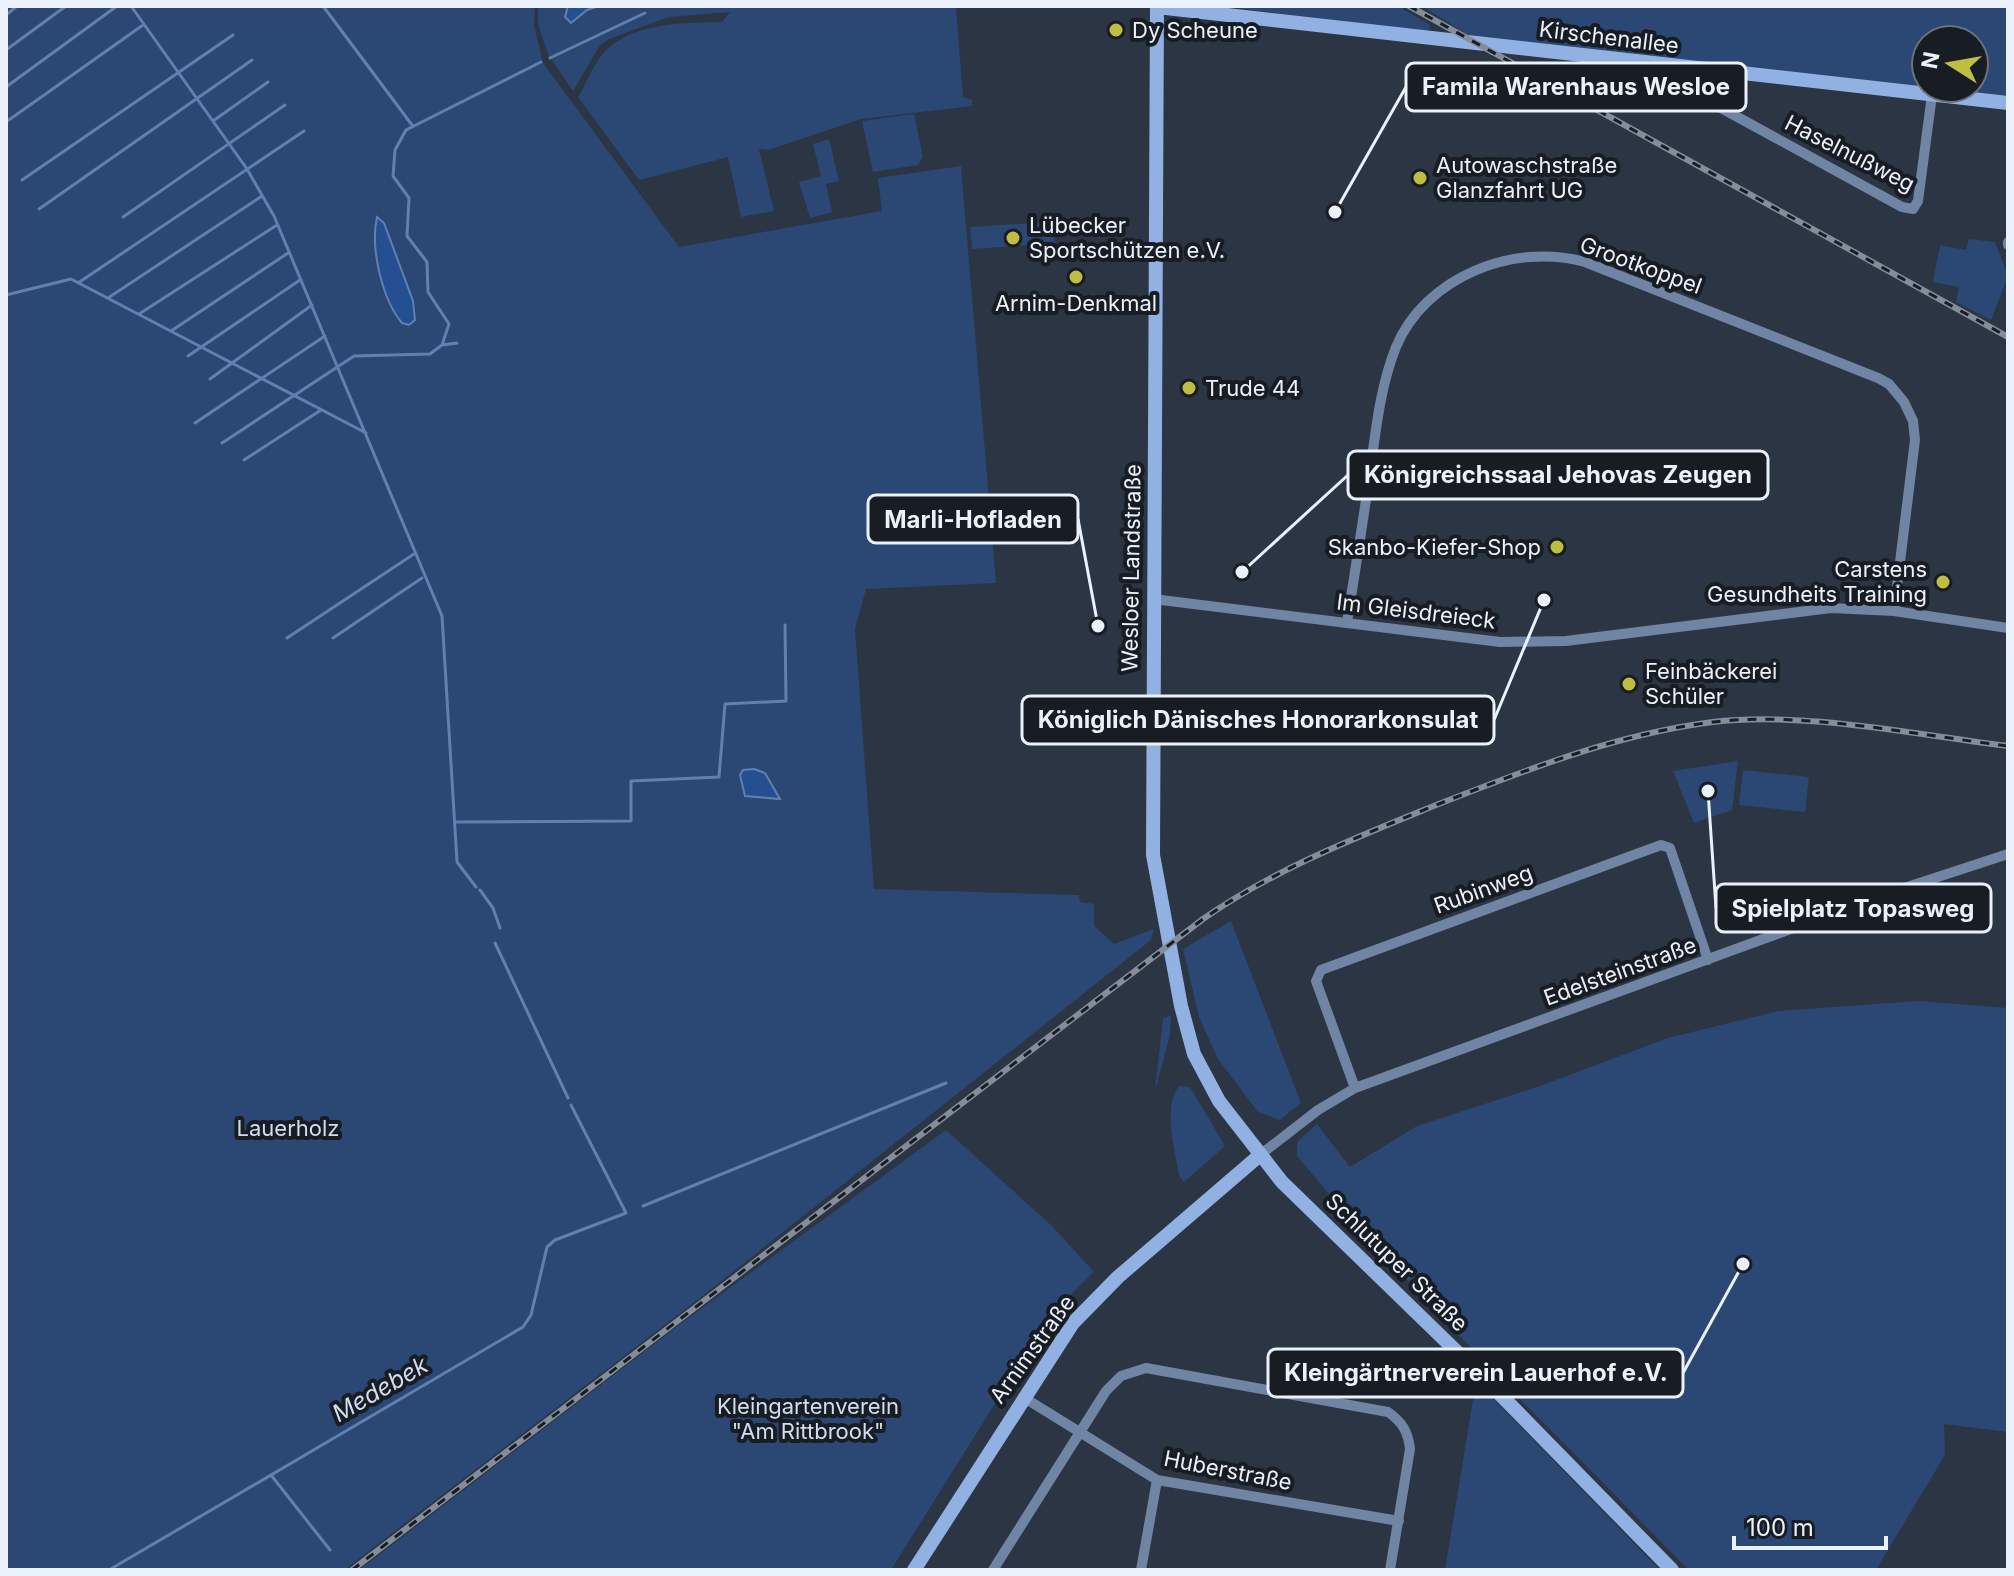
<svg xmlns="http://www.w3.org/2000/svg" width="2014" height="1576" font-family="Inter,sans-serif">
<rect width="100%" height="100%" fill="#2b3544"/>
<!-- green -->
<path fill="#2b4774" fill-rule="evenodd" d="M6,6H535L534,25L543,63L679,247L882,211L878,178L961,166L996,583L866,589L855,629L874,889L1079,895L1080,902L1094,904V926L1114,944L1154,929L1151,940L700,1298L344,1570H6ZM381,217L416,313L387,298L376,233Z
M538,6H960L956,7L963,97L972,100V106L861,119L768,150L759,149L774,211L741,217L728,157L639,180L578,97C587,83 595,60 607,49C636,22 686,23 722,22L730,12L669,17L609,39L600,45L573,91L551,59L657,9L549,57L538,24Z
M1220,6H1398L1430,25L1429,32Z
M1422,6H2008V96L1939,88H1974V40H1926V87L1471,37Z
M914,114L923,157L918,165L873,172L862,121Z
M829,139L839,181L826,184L832,212L810,218L799,182L821,176L813,144Z
M1053,222L1055,243L972,249L970,227Z
M1969,239L1995,242L2008,276L1991,320L1956,302L1959,287L1933,282L1940,245L1966,250Z
M1738,761L1732,810L1694,823L1673,771Z
M1743,770L1809,777L1805,812L1739,805Z
M1231,921L1301,1103L1280,1120L1258,1112L1218,1059L1199,1017L1183,949Z
M1919,1001L2008,1008V1432L1944,1424L1945,1455L1876,1570H1689L1507,1386L1358,1228L1297,1156V1142L1317,1124L1350,1167L1417,1126L1540,1086L1668,1038L1778,1011Z
M1171,1016L1170,1035L1155,1091L1163,1018Z
M1179,1086L1190,1087L1225,1146L1184,1182L1179,1176C1175,1148 1162,1109 1179,1086Z
M946,1130L1052,1226L1094,1272L1065,1300L1039,1333L891,1570H359L683,1322Z
M1476,1381L1660,1570H1445Z"/>
<!-- water -->
<path fill="#254f91" stroke="#6080b1" stroke-width="2" d="M568,6H599L587,10L571,23L565,17Z
M377,217L384,223L413,301L415,320L409,325L402,323C382,299 370,248 377,217Z
M754,769L765,773L780,799L745,796L740,775L743,770Z"/>
<g fill="none" stroke-linecap="round" stroke-linejoin="round">
<!-- stream -->
<path stroke="#6080b1" stroke-width="3" d="M131,6L247,169L274,216L442,616L457,862L476,887
M323,6L412,125
M6,15L17,6
M6,50L66,6
M550,58L645,13
M6,87L117,6
M213,121L268,82
M6,122L143,25
M22,180L233,35
M39,209L252,60
M123,217L285,105
M78,283L304,131
M6,295L71,279L366,433
M108,298L262,196
M139,314L277,225
M171,331L288,253
M442,345L457,343
M188,356L300,280
M210,379L312,305
M195,423L325,336
M222,443L354,356L430,354L442,345L449,324L428,292L427,262L407,236L409,198L393,176L395,150L406,130L541,62
M244,460L321,410
M287,638L414,554
M333,638L422,578
M455,822L631,821V781L719,777L725,704L786,701L785,625
M480,890L493,908L500,928
M495,943L568,1098
M643,1206L946,1083
M271,1475L330,1550
M109,1570L523,1327L531,1315L547,1247L555,1240L626,1213L571,1105"/>
<!-- street -->
<path stroke="#7084a4" stroke-width="10" d="M1682,68V84L1690,91L1902,207L1913,209L1918,201L1932,95
M2008,242V245
M1153,599L1500,642L1566,641L1831,608L1894,611L2008,628
M1347,622C1355,572 1363,522 1370,472C1376,430 1380,387 1396,347C1425,277 1514,242 1585,262L1878,378L1889,384L1904,402L1913,421L1915,440L1894,611
M1355,1088L1316,981L1321,970L1661,845L1670,848L1708,960
M1260,1155L1318,1110L1355,1088L1892,892L2008,854
M1023,1397L1157,1480L1399,1521
M993,1570L1106,1391L1121,1376L1146,1368L1388,1412C1402,1422 1408,1431 1410,1449L1390,1570
M1141,1570L1157,1480"/>
<!-- secondary -->
<path stroke="#91b1e3" stroke-width="14" d="M1157,6L1153,855L1181,1006L1194,1054L1219,1101L1282,1182L1487,1381L1672,1570
M1157,7L2008,103
M914,1570L1073,1323L1118,1277L1260,1155"/>
<defs>
<path id="rail" d="M1409,6L2008,337
M352,1570L1203,919C1275,869 1355,838 1436,805C1526,770 1616,734 1713,722C1803,711 1917,735 2008,746"/>
</defs>
<!-- rail casing -->
<use href="#rail" stroke="#858d9a" stroke-width="6"/>
<!-- rail -->
<use href="#rail" stroke="#181c23" stroke-width="3" stroke-dasharray="9" stroke-linecap="butt"/>
</g>
<!-- markers -->
<g fill="#bebe42" stroke="#181c23" stroke-width="3">
<circle cx="1116" cy="30" r="8"/>
<circle cx="1420" cy="178" r="8"/>
<circle cx="1013" cy="238" r="8"/>
<circle cx="1076" cy="277" r="8"/>
<circle cx="1189" cy="388" r="8"/>
<circle cx="1557" cy="547" r="8"/>
<circle cx="1943" cy="582" r="8"/>
<circle cx="1629" cy="684" r="8"/>
</g>
<g text-anchor="middle" dominant-baseline="central" stroke-width="8" stroke-linejoin="round" paint-order="stroke">
<!-- poi labels -->
<g font-size="22" fill="#ebf1fb" stroke="#181c23" text-anchor="start">
<text x="1132" y="30">Dy Scheune</text>
<text x="1436" y="165">Autowaschstraße<tspan x="1436" dy="25">Glanzfahrt UG</tspan></text>
<text x="1029" y="225">Lübecker<tspan x="1029" dy="25">Sportschützen e.V.</tspan></text>
<text x="1076" y="303" text-anchor="middle">Arnim-Denkmal</text>
<text x="1205" y="388">Trude 44</text>
<text x="1541" y="547" text-anchor="end">Skanbo-Kiefer-Shop</text>
<text x="1927" y="569" text-anchor="end">Carstens<tspan x="1927" dy="25">Gesundheits Training</tspan></text>
<text x="1645" y="671">Feinbäckerei<tspan x="1645" dy="25">Schüler</tspan></text>
</g>
<!-- street labels -->
<g font-size="22" fill="#ebf1fb" stroke="#181c23">
<text transform="translate(1609 37) rotate(7)">Kirschenallee</text>
<text transform="translate(1850 153) rotate(27)">Haselnußweg</text>
<text transform="translate(1641 265) rotate(20)">Grootkoppel</text>
<text transform="translate(1131 568) rotate(-89)">Wesloer Landstraße</text>
<text transform="translate(1416 611) rotate(7)">Im Gleisdreieck</text>
<text transform="translate(1483 889) rotate(-20)">Rubinweg</text>
<text transform="translate(1620 971) rotate(-20)">Edelsteinstraße</text>
<text transform="translate(1397 1262) rotate(44)">Schlutuper Straße</text>
<text transform="translate(1032 1349) rotate(-54)">Arnimstraße</text>
<text transform="translate(1228 1470) rotate(11)">Huberstraße</text>
</g>
<!-- park labels -->
<g font-size="22" fill="#d1def1" stroke="#181c23">
<text x="288" y="1128">Lauerholz</text>
<text x="808" y="1406">Kleingartenverein<tspan x="808" dy="25">"Am Rittbrook"</tspan></text>
</g>
<!-- water labels -->
<g font-size="24" font-style="italic" fill="#d1ddf0" stroke="#181c23">
<text transform="translate(380 1389) rotate(-30)">Medebek</text>
</g>
</g>
<!-- callouts -->
<path fill="none" stroke="#ebf1fb" stroke-width="3" d="M1335 212L1406 87M1242 572L1348 475M1098 626L1078 519M1544 600L1494 720M1708 791L1716 908M1743 1264L1683 1373"/>
<g fill="#ebf1fb" stroke="#181c23" stroke-width="3">
<circle cx="1335" cy="212" r="8"/>
<circle cx="1242" cy="572" r="8"/>
<circle cx="1098" cy="626" r="8"/>
<circle cx="1544" cy="600" r="8"/>
<circle cx="1708" cy="791" r="8"/>
<circle cx="1743" cy="1264" r="8"/>
</g>
<g fill="#181c23" stroke="#ebf1fb" stroke-width="3">
<rect x="1406" y="63" width="340" height="48" rx="8"/>
<rect x="1348" y="451" width="420" height="48" rx="8"/>
<rect x="868" y="495" width="210" height="48" rx="8"/>
<rect x="1022" y="696" width="472" height="48" rx="8"/>
<rect x="1716" y="884" width="275" height="48" rx="8"/>
<rect x="1268" y="1349" width="415" height="48" rx="8"/>
</g>
<g font-size="24" text-anchor="middle" font-weight="bold" fill="#ebf1fb">
<text x="1576" y="95">Famila Warenhaus Wesloe</text>
<text x="1558" y="483">Königreichssaal Jehovas Zeugen</text>
<text x="973" y="528">Marli-Hofladen</text>
<text x="1258" y="728">Königlich Dänisches Honorarkonsulat</text>
<text x="1853" y="917">Spielplatz Topasweg</text>
<text x="1476" y="1381">Kleingärtnerverein Lauerhof e.V.</text>
</g>
<!-- border -->
<rect width="2014" height="1576" fill="none" stroke="#ebf1fb" stroke-width="16"/>
<!-- north arrow -->
<g transform="translate(1950 64) rotate(281)"><circle r="38" fill="#181c23" stroke="#6c7179" stroke-width="2"/>
<path d="M0-6L14 30L0 20L-14 30Z" fill="#bebe42"/>
<text y="-12" font-size="22" font-weight="bold" text-anchor="middle" fill="#ebf1fb">N</text>
</g>
<!-- scale -->
<path d="M1734 1536v12h152v-12" fill="none" stroke="#ebf1fb" stroke-width="4"/>
<text x="1746" y="1536" font-size="24" fill="#ebf1fb" stroke="#181c23" stroke-width="6" paint-order="stroke">100 m</text>
</svg>
